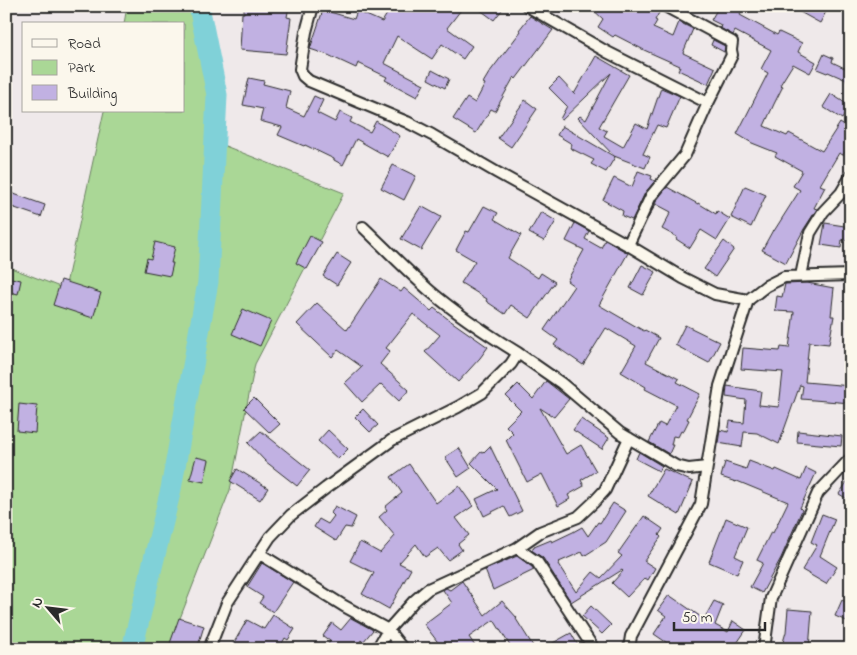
<svg xmlns="http://www.w3.org/2000/svg" width="857" height="655" font-family="'Indie Flower',sans-serif">
<rect width="100%" height="100%" fill="#efe9ea"/>
<filter id="ink" filterUnits="userSpaceOnUse"><feTurbulence type="fractalNoise" baseFrequency=".02" numOctaves="2"/><feDisplacementMap in="SourceGraphic" scale="10" xChannelSelector="R" yChannelSelector="G"/><feConvolveMatrix kernelMatrix="1 2 1 2 8 2 1 2 1" color-interpolation-filters="sRGB"/></filter>
<g filter="url(#ink)">
<!-- green -->
<path fill="#aad796" stroke="#6a8160" d="M133,6H203L215,142L344,193L255,364L230,490L168,649H6V266L65,289L104,111H184V24H124L126,12Z"/>
<g fill="none" stroke-linecap="round" stroke-linejoin="round">
<!-- river -->
<path stroke="#80d1d8" stroke-width="21" d="M132,649L171,489L208,282L217,95L199,6"/>
</g>
<!-- building -->
<path fill="#c1b1e2" stroke="#2b2b2b" d="M244,6H289L287,17L291,18L286,54L240,50L242,13H244Z
M392,6H418L427,12L432,6H464L447,28L472,46L463,59L442,44L432,59L397,36L384,63L424,84L417,97L385,80L387,77L358,63L356,68L328,55L310,49L323,10L354,19L357,11L382,22Z
M475,6H505L494,20Z
M589,6H655L660,11L655,20L657,21L653,28L673,37L679,22L693,29L683,53L715,68L708,84L678,70L680,66L644,50L615,35L613,37L598,27L603,19Z
M719,6H744L740,15L777,35L779,32L802,43L798,52L816,62L810,73L793,64L780,85L783,86L774,104L764,126L787,136L789,133L822,151L840,123L851,130V142L843,155L839,153L820,185L825,187L814,208L817,209L804,229L786,263L762,250L773,230L774,231L800,190L793,186L802,171L775,156L777,153L752,143L737,134L768,73L761,69L771,50L735,31L733,35L720,28L721,25L711,20Z
M789,6H829L820,23Z
M530,16L553,30L516,79L514,77L495,111L491,109L476,133L453,119L467,98L475,103L485,84L483,83L489,73L521,31L519,30Z
M713,40L725,46L724,52L711,45Z
M824,54L833,58L832,62L851,71V82L828,72L827,73L817,69Z
M596,56L629,75L599,127L607,131L604,136L623,147L636,123L647,129L661,88L680,96L666,128L657,125L643,154L650,157L645,168L614,156L578,118L580,116L586,120L611,73L562,120L560,119L567,106L549,88L559,78L574,94Z
M432,70L449,79L445,88L428,79Z
M249,78L264,81L263,84L290,91L286,108L304,116L314,96L323,100L317,113L335,122L340,112L352,118L350,122L370,132L376,121L400,136L388,157L356,139L343,165L334,160V159L305,145L304,146L278,135L282,127L260,121L263,109L243,105Z
M831,94L850,106L842,119L823,107Z
M525,100L537,109L511,147L498,138Z
M562,126L615,157L606,172L591,164L594,160L570,148L572,144L557,135Z
M393,165L416,176L404,200L381,188Z
M638,171L652,176L651,179L655,181L645,193L632,220L622,216L623,211L603,200L614,178L632,187Z
M745,186L766,195L751,227L731,217Z
M667,187L698,204V203L716,214L717,211L730,219L717,240L701,230L690,248L676,239L677,237L662,229L671,212L656,204L648,218L657,200Z
M11,193L45,205L41,217L6,205Z
M421,206L441,217L421,250L401,239Z
M484,206L498,213L494,219L521,235L508,258L538,278L541,273L555,282L530,318L511,305L505,314L486,301L487,299L461,283L475,261L456,250L466,231L469,232Z
M541,212L556,221L544,241L529,233Z
M575,223L589,231L585,239L601,248L605,240L628,253L599,305L644,331L645,330L659,338L646,362L679,379L677,382L700,394L687,419L689,420L683,432L681,431L678,437L673,436L671,445H673L669,454L649,442L659,423L665,426L676,405L645,389L646,387L621,372L636,346L606,328L583,365L554,345L558,340L544,330L574,286L567,281L584,250L566,241Z
M825,223L851,227V241L842,240L841,248L821,245Z
M310,236L322,242L307,269L296,263Z
M724,241L734,249L715,277L704,269Z
M155,242L175,247L171,263H173L170,276L144,271L147,258L151,259Z
M337,254L351,263L337,285L323,276Z
M642,265L656,272L643,295L630,288Z
M6,277L21,280L18,294L6,291Z
M381,279L401,292L404,288L431,311L434,308L448,319L488,347L480,358L458,382L425,352L440,335L413,314L386,348L390,351L380,364L409,390L399,401L381,384L362,402L345,383L362,367L338,350L332,357L297,324L317,303L347,330Z
M61,280L101,293L93,318L53,305Z
M807,283L834,288L831,316H834L829,344L809,342L805,382L851,386V403L801,399L803,386L800,385L779,444L757,433L744,432L742,447L718,443L720,430L728,432L730,421L744,423L746,400L726,397L727,386L761,391L759,405L779,407L783,372L741,369L743,348L780,351L781,347L789,348L794,312L775,311L777,296L782,297L785,284H786Z
M243,309L271,321L260,346L232,334Z
M685,325L720,342L709,363L675,345Z
M546,381L569,399L554,417L540,408L566,454L581,445L596,471L581,480L584,486L568,495L570,499L558,506L542,474L527,482L506,440L513,433L506,426L521,411L506,396L518,384L533,399Z
M254,398L280,424L270,433L244,408Z
M19,404L37,406L35,433L17,431Z
M363,409L378,425L370,432L355,417Z
M581,419L609,438L602,449L573,430Z
M328,430L348,449L338,459L318,441Z
M261,431L310,470L297,486L265,461L248,443Z
M798,431L842,436L841,446L797,442Z
M490,446L522,511L510,517L504,506L484,516L476,499L497,489L471,463L481,452L483,453Z
M459,448L471,468L458,477L445,457Z
M639,452L662,466L659,471L636,459Z
M196,457L209,460L204,482L190,479Z
M749,461L775,471L776,469L801,480L806,468L816,473L800,508L802,510L781,558L762,593L750,587L763,563L757,560L771,532L773,533L788,502L737,481L736,482L721,477L725,462L746,469Z
M409,464L436,503L459,486L473,506L456,518L469,535L458,544L462,550L448,560L438,548L425,557L416,544L399,563L411,569L389,609L362,594L374,573L350,561L360,542L380,553L395,536L379,517L387,510L385,507L402,493L391,477Z
M237,469L268,488L260,500L230,481Z
M664,469L693,482L679,515L648,496Z
M851,476V501L839,494Z
M613,503L626,511L606,542L584,556L582,552L559,562L560,563L558,564L576,592L593,572L601,578L622,556L618,553L644,516L663,529L659,535L661,537L644,561L655,568L648,580L645,578L627,597L612,583L623,571L622,570L571,602L543,558L531,550L534,548V547L551,540L552,542L573,532L582,527L588,536L598,522L600,523Z
M335,506L356,517L351,528L345,527L336,541L314,527L319,519L328,524L334,516L331,513Z
M822,514L835,519L820,556L837,567L826,584L802,570L817,545L811,542Z
M726,518L747,527L735,556L743,560L737,574L709,562Z
M517,556L532,567L534,570L493,590L485,570Z
M262,563L293,582L273,612L259,603L263,597L247,587Z
M462,581L485,615L502,601L517,618L516,619L535,649H512L494,620L469,637L477,649H443L424,624L452,603L443,590L446,588L450,590Z
M669,595L704,619L714,601L723,605L715,625L728,632L733,621L746,630L733,649H676L654,634L666,616L658,610Z
M842,600L851,604V623L835,616Z
M591,606L611,625L602,634L582,616Z
M788,609L812,611L809,649H781L786,632Z
M273,615L295,629L288,640L285,638L279,649H237L232,646L247,620L264,629Z
M179,618L204,626L197,649H168Z
M351,618L373,630L363,642L361,640L355,649H326L330,641L323,636L332,623L341,630Z
M571,633L580,649H542Z"/>
<g fill="none" stroke-linecap="round" stroke-linejoin="round">
<defs>
<path id="street" d="M313,6L306,32L300,69L303,76L309,81L407,122L432,135L496,172L628,245L683,278L715,294L748,300
M527,6L607,52L708,103
M363,227C385,248 407,271 430,291C457,314 487,334 518,353
M628,245L651,196L685,155L708,103L732,55L731,50L732,42L665,6
M801,276L810,233L823,212L841,193L851,176
M517,548L537,562L594,649
M260,554L344,606L388,630L403,649
M209,649L227,603L270,537L291,515L326,488L392,440L458,407L482,393L511,364L518,353L561,383L620,433L676,466L689,469L707,467
M377,649L388,630L414,601L428,589L517,548L540,532L578,517L593,503L605,490L629,438
M629,649L631,636L701,504L720,386L748,300L766,286L784,277L851,275
M764,649L771,598L818,493L851,458"/>
</defs>
<!-- street casing -->
<use href="#street" stroke="#2b2b2b" stroke-width="14"/>
<!-- street -->
<use href="#street" stroke="#fbf7ec" stroke-width="10"/>
</g>
</g>
<!-- margin -->
<rect width="857" height="655" fill="none" stroke="#fbf7ec" stroke-width="25"/>
<rect x="12" y="12" width="832" height="630" fill="none" stroke="#2b2b2b" stroke-width="2" filter="url(#ink)"/>
<!-- legend -->
<rect x="22" y="22" width="162" height="90" fill="#fbf7ec" stroke="#a8a59f"/>
<rect x="32" y="39" width="25" height="8" fill="#fbf7ec" stroke="#a8a59f"/>
<text x="68" y="48" font-size="15" fill="#2b2b2b">Road</text>
<rect x="32" y="60" width="25" height="15" fill="#aad796" stroke="#a8a59f"/>
<text x="68" y="72" font-size="15" fill="#2b2b2b">Park</text>
<rect x="32" y="85" width="25" height="15" fill="#c1b1e2" stroke="#a8a59f"/>
<text x="68" y="98" font-size="15" fill="#2b2b2b">Building</text>
<!-- north arrow -->
<g transform="translate(48 608) rotate(298)" stroke="#fbf7ec" stroke-width="4" paint-order="stroke">
<path d="M0-4L9 19L0 12L-9 19Z" fill="#2b2b2b"/>
<text y="-8" font-size="14" font-weight="bold" text-anchor="middle" fill="#2b2b2b">N</text>
</g>
<!-- scale -->
<path d="M674 622v8h91v-8" fill="none" stroke="#2b2b2b" stroke-width="2.5"/>
<text x="682" y="622" font-size="15" fill="#2b2b2b" stroke="#fbf7ec" stroke-width="4" paint-order="stroke">50 m</text>
</svg>
